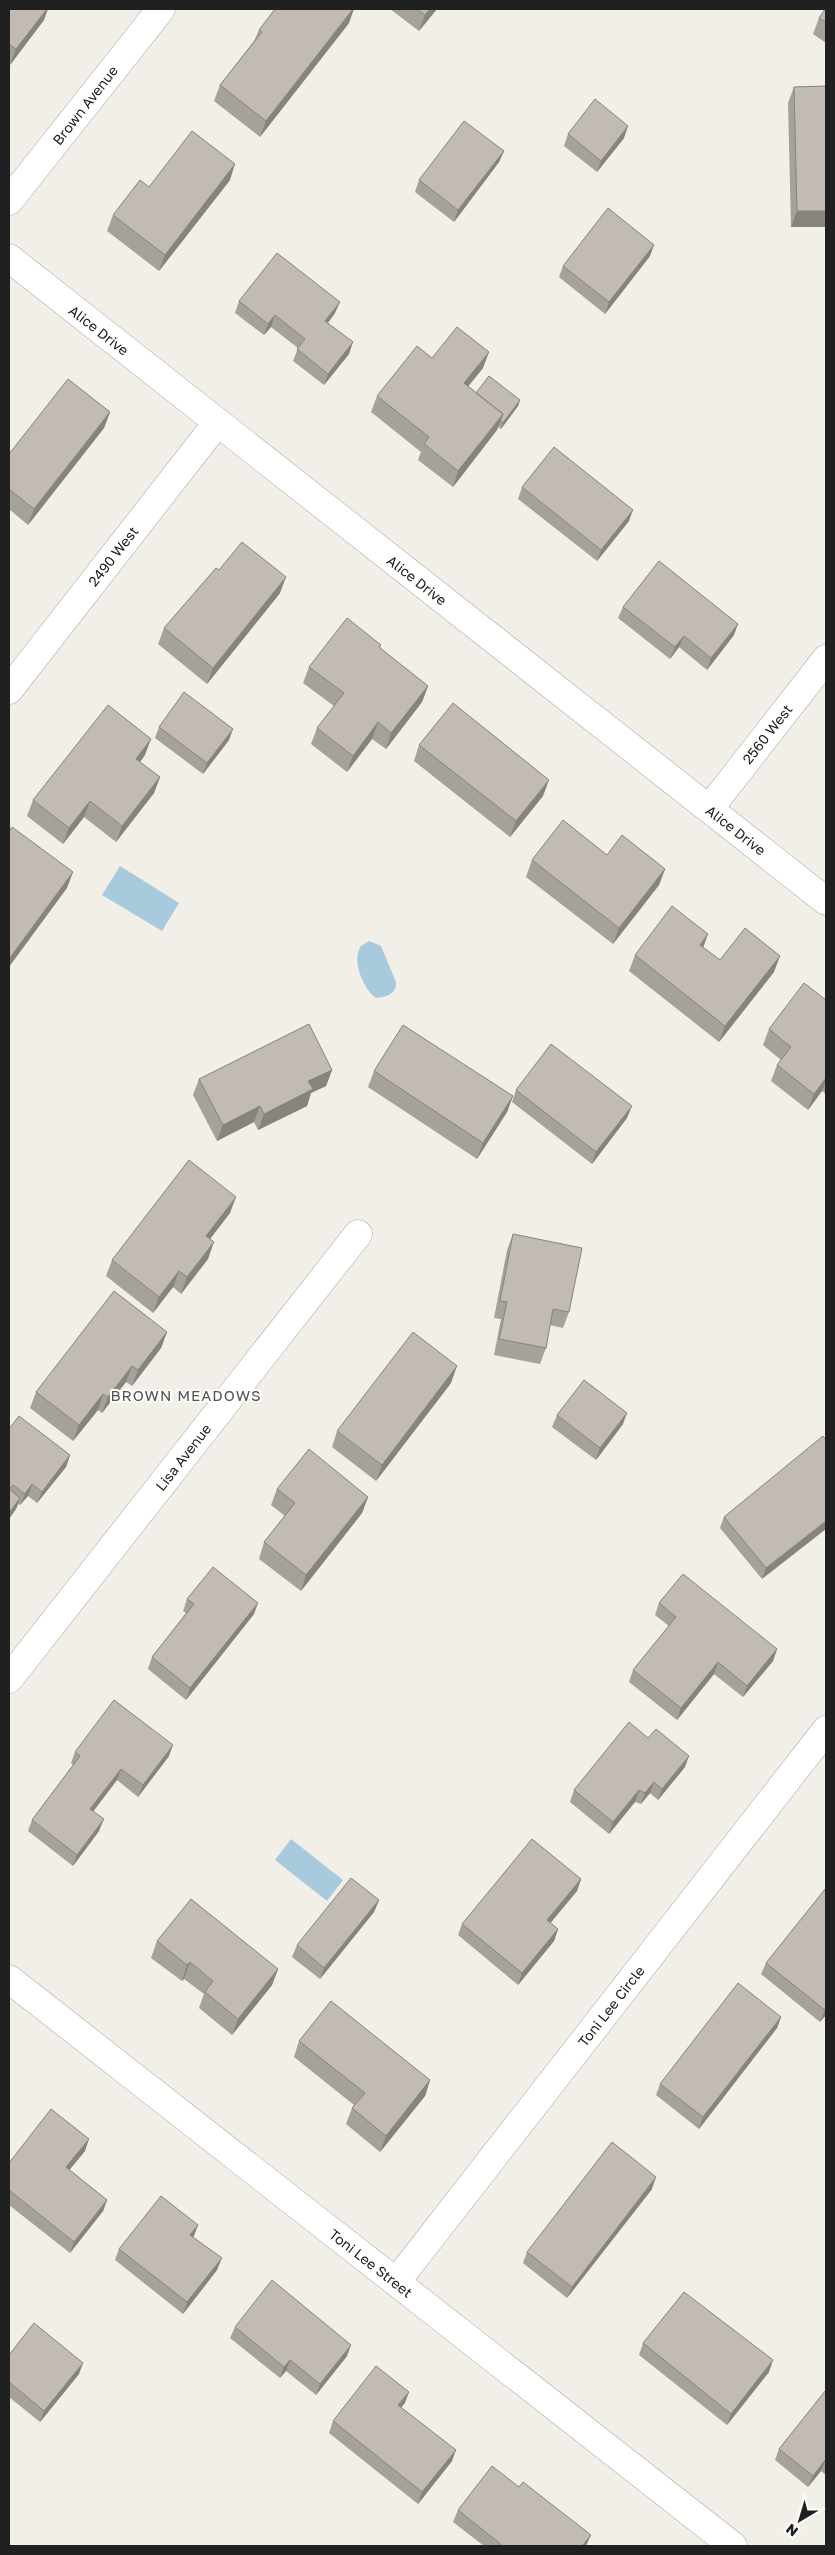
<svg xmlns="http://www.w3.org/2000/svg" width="835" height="2555" font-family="'Golos Text',sans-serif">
<rect width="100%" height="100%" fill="#f1efe7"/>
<!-- water -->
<path fill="#a8cadd" d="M120,866L179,903L162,931L102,895Z
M369,941L381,946L396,982C397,994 386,997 376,998C363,988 351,960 361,946Z
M291,1839L343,1880L327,1901L275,1860Z"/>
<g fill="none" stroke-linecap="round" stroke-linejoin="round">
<defs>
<path id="minor" d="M9,201L161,9
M9,258L826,901
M9,690L217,423
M709,809L826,659
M9,1679L358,1234
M9,1979L733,2546
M396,2282L826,1730"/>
</defs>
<!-- minor casing -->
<use href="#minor" stroke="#a7a7a7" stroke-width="29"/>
<!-- minor -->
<use href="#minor" stroke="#fff" stroke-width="28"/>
</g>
<!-- wall -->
<path fill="#a6a19a" d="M9,9L44,20L10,65L9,64Z
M390,9H437L419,31Z
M826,9V43L813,34L819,18Z
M349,23L260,137L214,101L220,85L254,41L259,30Z
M794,87L826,227H791L788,103Z
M568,134L624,138L597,172L564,146Z
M504,151L499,162L454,222L415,192L419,180Z
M230,180L159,271L107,231L113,215L149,187Z
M650,256L605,314L559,277L563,266Z
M239,301L335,313L328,323L349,354L324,385L293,361L298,348L271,327L264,335L235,313Z
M432,358L483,368L468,386L476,393L520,400L518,406L501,429L498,427L497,430L453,487L418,460L421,452L371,412L377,396Z
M110,412L104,428L28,525L9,509V454Z
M522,487L629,521L597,561L518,499Z
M219,570L280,593L207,684L158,644L164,628Z
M623,607L734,635L707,670L679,647L670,659L618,618Z
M381,645L380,648L428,686L422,702L386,749L372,739L347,772L311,744L317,728L334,706L303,683L309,667Z
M159,727L229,740L203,774L155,738Z
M419,745L543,796L510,837L414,761Z
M145,755L140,762L160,777L154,793L116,842L84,817L63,844L27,816L33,800Z
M607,855L665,869L659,885L613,944L526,877L532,860Z
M703,947L720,960L774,972L719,1042L629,971L635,955Z
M826,1000V1094L822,1091L808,1110L771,1081L777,1065L781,1060L763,1045L769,1029Z
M332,1070L326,1086L311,1093L307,1106L258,1130L254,1122L217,1141L193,1095L199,1079Z
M374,1071L513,1096L507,1112L477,1159L368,1087Z
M516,1090L627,1118L592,1164L512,1102Z
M230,1213L210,1239L208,1259L181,1294L173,1287L153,1313L106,1276L112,1260Z
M513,1234L569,1312L563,1328L550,1325L546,1348L540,1364L494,1355L501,1319L494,1318L507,1250Z
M167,1332L161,1348L132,1386L126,1382L102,1413L98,1410L73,1441L30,1408L36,1392Z
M451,1383L376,1481L332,1447L337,1431Z
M557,1415L623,1424L596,1460L552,1427Z
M9,1429L70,1455L66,1467L37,1503L28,1496L20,1505L18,1504L16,1509L9,1519Z
M826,1440L762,1579L720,1528L724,1517Z
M277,1489L368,1497L362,1513L301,1591L259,1559L264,1542L285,1516L271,1505Z
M187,1599L254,1614L186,1700L148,1669L152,1657L186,1613L183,1611Z
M659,1603L777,1649L773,1661L743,1697L714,1674L677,1720L629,1682L633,1670L669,1626L655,1615Z
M75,1752L169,1756L138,1797L117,1780L93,1811L99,1831L73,1866L28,1831L32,1820L73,1765L71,1763Z
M685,1767L658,1800L650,1793L641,1804L635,1802L609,1834L570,1802L574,1790Z
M581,1879L577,1891L550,1923L558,1929L554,1941L518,1985L458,1935L462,1924Z
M826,1888V2015L820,2022L761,1974L766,1963Z
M379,1900L374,1912L320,1979L292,1957L297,1945Z
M157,1941L278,1969L272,1985L232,2035L199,2008L204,1994L184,1979L182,1981L151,1958Z
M781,2017L777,2028L699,2129L656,2095L660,2084Z
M299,2041L430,2080L425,2096L380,2152L346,2124L352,2108L354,2105L294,2057Z
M85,2151L69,2170L107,2200L103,2211L70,2253L9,2205V2163Z
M652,2189L567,2298L523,2263L527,2252Z
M193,2237L217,2270L183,2314L115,2260L119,2249Z
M235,2327L347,2356L316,2395L286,2371L280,2378L230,2338Z
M643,2343L769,2372L727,2425L639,2355Z
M9,2355L79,2374L40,2422L9,2397Z
M826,2390V2475L821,2471L808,2487L775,2460L779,2449Z
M405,2403L401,2407L452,2461L418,2504L329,2433L333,2421Z
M458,2510L586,2546H484L453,2522Z"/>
<!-- shaded-wall -->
<path fill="#87837d" d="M47,9H48L44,20L10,65L16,49Z
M353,9H354L349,23L260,137L266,121Z
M430,9H437L419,31L425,15Z
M628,126L624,138L597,172L601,161Z
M504,151L499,162L454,222L458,210Z
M235,164L230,180L159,271L165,255Z
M797,211H826V227H791Z
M654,245L650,256L605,314L609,302Z
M340,302L335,313L321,332L325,321Z
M275,315L271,327L264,335L268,324Z
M353,342L349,354L324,385L328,374Z
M489,352L483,368L458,399L464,383Z
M520,400L518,406L501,429L503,423Z
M110,412L104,428L28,525L34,509Z
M503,414L497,430L453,487L458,471Z
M633,510L629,521L597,561L601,550Z
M286,577L280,593L207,684L213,668Z
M738,624L734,635L707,670L711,658Z
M684,636L679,647L670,659L675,647Z
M428,686L422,702L386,749L391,733Z
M378,722L372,739L347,772L353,756Z
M233,729L229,740L203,774L207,763Z
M151,739L145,755L130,775L136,759Z
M160,777L154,793L116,842L122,826Z
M549,780L543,796L510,837L516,821Z
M90,801L84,817L63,844L69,828Z
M665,869L659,885L613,944L619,928Z
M73,872L67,888L9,967V959Z
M708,934L702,951L700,945Z
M780,956L774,972L719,1042L725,1026Z
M332,1070L326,1086L311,1093L307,1106L258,1130L264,1114L308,1081Z
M826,1078V1081L822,1091L808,1110L814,1094Z
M513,1096L507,1112L477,1159L483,1143Z
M260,1106L254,1122L217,1141L223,1125Z
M632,1106L627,1118L592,1164L596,1152Z
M236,1197L230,1213L200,1252L206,1236Z
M214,1242L208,1259L181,1294L187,1277Z
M179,1271L173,1287L153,1313L159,1297Z
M167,1332L161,1348L132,1386L138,1370Z
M132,1366L126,1382L102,1413L108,1397Z
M457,1366L451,1383L376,1481L382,1465Z
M103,1394L98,1410L73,1441L79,1425Z
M627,1413L623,1424L596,1460L600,1448Z
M70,1455L66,1467L37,1503L42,1492Z
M32,1484L28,1496L20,1505L25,1494Z
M368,1497L362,1513L301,1591L306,1575Z
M20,1498L16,1509L9,1519V1513Z
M826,1521V1529L762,1579L766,1568Z
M258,1603L254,1614L186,1700L190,1688Z
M777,1649L773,1661L743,1697L747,1686Z
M718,1662L714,1674L677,1720L681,1708Z
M173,1745L169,1756L138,1797L143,1785Z
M689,1756L685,1767L658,1800L662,1789Z
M121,1769L117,1780L86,1821L90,1809Z
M654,1782L650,1793L641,1804L645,1793Z
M639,1790L635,1802L609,1834L613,1822Z
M104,1819L99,1831L73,1866L77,1855Z
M581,1879L577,1891L543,1932L547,1920Z
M379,1900L374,1912L320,1979L324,1968Z
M558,1929L554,1941L518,1985L522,1973Z
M190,1962L184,1979L182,1981L187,1965Z
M278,1969L272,1985L232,2035L238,2019Z
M826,2008V2015L820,2022L825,2010Z
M781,2017L777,2028L699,2129L703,2117Z
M430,2080L425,2096L380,2152L386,2136Z
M89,2139L85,2151L62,2179L66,2167Z
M656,2177L652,2189L567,2298L572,2287Z
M107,2200L103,2211L70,2253L74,2242Z
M198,2225L194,2236L186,2246L190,2235Z
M222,2258L217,2270L183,2314L187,2302Z
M351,2345L347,2356L316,2395L320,2384Z
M290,2360L286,2371L280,2378L284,2367Z
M773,2360L769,2372L727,2425L731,2414Z
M83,2363L79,2374L40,2422L44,2411Z
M409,2392L405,2403L394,2416L398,2405Z
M456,2450L452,2461L418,2504L422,2492Z
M826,2459L821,2471L808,2487L813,2476Z
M591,2535L586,2546H582Z"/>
<!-- building -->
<path fill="#c1bbb3" stroke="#87837d" d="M9,9H47L16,49L9,44Z
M275,9H353L266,121L220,85L262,32L259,30Z
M417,9H430L425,15Z
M825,9H826V22L819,18Z
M826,86V211H797L794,87Z
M595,99L628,126L601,161L568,134Z
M464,121L504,151L458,210L419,180Z
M192,131L235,164L165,255L113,215L140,180L149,187Z
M608,208L654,245L609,302L563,266Z
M277,253L340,302L325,321L353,342L328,374L297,349L305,339L275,315L268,324L239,301Z
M457,327L489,352L464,383L503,414L458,471L424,444L429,437L377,396L417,346L432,358Z
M489,376L520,400L503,423L500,421L503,414L476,393Z
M68,379L110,412L34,509L9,489V454Z
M554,447L633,510L601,550L522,487Z
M242,542L286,577L213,668L164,628L216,568L219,570Z
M659,561L738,624L711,658L684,636L675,647L623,607Z
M347,618L381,645L379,647L428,686L391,733L378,722L353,756L317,728L344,693L309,667Z
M184,692L233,729L207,763L159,727Z
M453,703L549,780L516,821L419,745Z
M108,705L151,739L136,759L160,777L122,826L90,801L69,828L33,800Z
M563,820L607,855L622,835L665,869L619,928L532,860Z
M12,827L73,872L9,959V832Z
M672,906L708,934L700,945L720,960L745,928L780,956L725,1026L635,955Z
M804,983L826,1000V1078L814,1094L777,1065L791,1047L769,1029Z
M309,1024L332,1070L308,1081L313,1089L264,1114L260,1106L223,1125L199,1079Z
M403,1025L513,1096L483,1143L374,1071Z
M551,1044L632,1106L596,1152L516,1090Z
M189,1160L236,1197L206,1236L214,1242L187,1277L179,1271L159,1297L112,1260Z
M513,1234L582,1248L569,1312L553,1309L546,1348L499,1339L507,1302L500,1301Z
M114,1291L167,1332L138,1370L132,1366L108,1397L103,1394L79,1425L36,1392Z
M413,1332L457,1366L382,1465L337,1431Z
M584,1380L627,1413L600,1448L557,1415Z
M19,1416L70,1455L42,1492L32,1484L25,1494L13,1485L9,1489L20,1498L9,1513V1429Z
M823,1436L826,1440V1521L766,1568L724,1517Z
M309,1449L368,1497L306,1575L264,1542L295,1503L277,1489Z
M213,1567L258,1603L190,1688L152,1657L194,1604L187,1599Z
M683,1574L777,1649L747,1686L718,1662L681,1708L633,1670L676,1617L659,1603Z
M114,1700L173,1745L143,1785L121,1769L90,1809L104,1819L77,1855L32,1820L80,1756L75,1752Z
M629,1722L648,1738L656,1729L689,1756L662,1789L654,1782L645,1793L639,1790L613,1822L574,1790Z
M532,1839L581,1879L547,1920L558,1929L522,1973L462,1924Z
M351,1878L379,1900L324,1968L297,1945Z
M826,1888V2008L825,2010L766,1963Z
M191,1899L278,1969L238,2019L205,1992L213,1981L190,1962L187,1965L157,1941Z
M738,1983L781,2017L703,2117L660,2084Z
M331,2001L430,2080L386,2136L352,2108L365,2093L299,2041Z
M51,2109L89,2139L66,2167L107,2200L74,2242L9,2190V2163Z
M612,2142L656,2177L572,2287L527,2252Z
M161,2196L198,2225L190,2235L222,2258L187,2302L119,2249Z
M272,2280L351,2345L320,2384L290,2360L284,2367L235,2327Z
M684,2292L773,2360L731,2414L643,2343Z
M34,2323L83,2363L44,2411L9,2382V2355Z
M376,2366L409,2392L398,2405L456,2450L422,2492L333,2421Z
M826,2390V2460V2459L813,2476L779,2449Z
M492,2466L519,2487L523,2482L591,2535L582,2546H503L458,2510Z"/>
<g text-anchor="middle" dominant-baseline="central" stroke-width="4" stroke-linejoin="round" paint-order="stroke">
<!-- street labels -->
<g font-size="14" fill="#202020" stroke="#fff">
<text transform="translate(85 105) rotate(-52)">Brown Avenue</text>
<text transform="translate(99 330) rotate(38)">Alice Drive</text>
<text transform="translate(113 556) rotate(-52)">2490 West</text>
<text transform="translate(417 580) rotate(38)">Alice Drive</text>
<text transform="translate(767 734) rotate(-52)">2560 West</text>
<text transform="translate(736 830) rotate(38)">Alice Drive</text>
<text transform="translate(183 1457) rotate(-52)">Lisa Avenue</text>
<text transform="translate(611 2006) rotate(-52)">Toni Lee Circle</text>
<text transform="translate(371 2263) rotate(38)">Toni Lee Street</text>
</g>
<!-- neighbourhood labels -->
<g font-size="15" letter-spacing="1" fill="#535353" stroke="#fff">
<text x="186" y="1395">BROWN MEADOWS</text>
</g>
</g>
<!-- border -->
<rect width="835" height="2555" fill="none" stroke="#202020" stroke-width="20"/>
<!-- north arrow -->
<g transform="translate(800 2520) rotate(218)" stroke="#ffffff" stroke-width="4" paint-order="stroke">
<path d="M0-4L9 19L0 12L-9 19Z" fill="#202020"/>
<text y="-8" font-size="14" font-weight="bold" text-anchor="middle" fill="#202020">N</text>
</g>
</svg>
